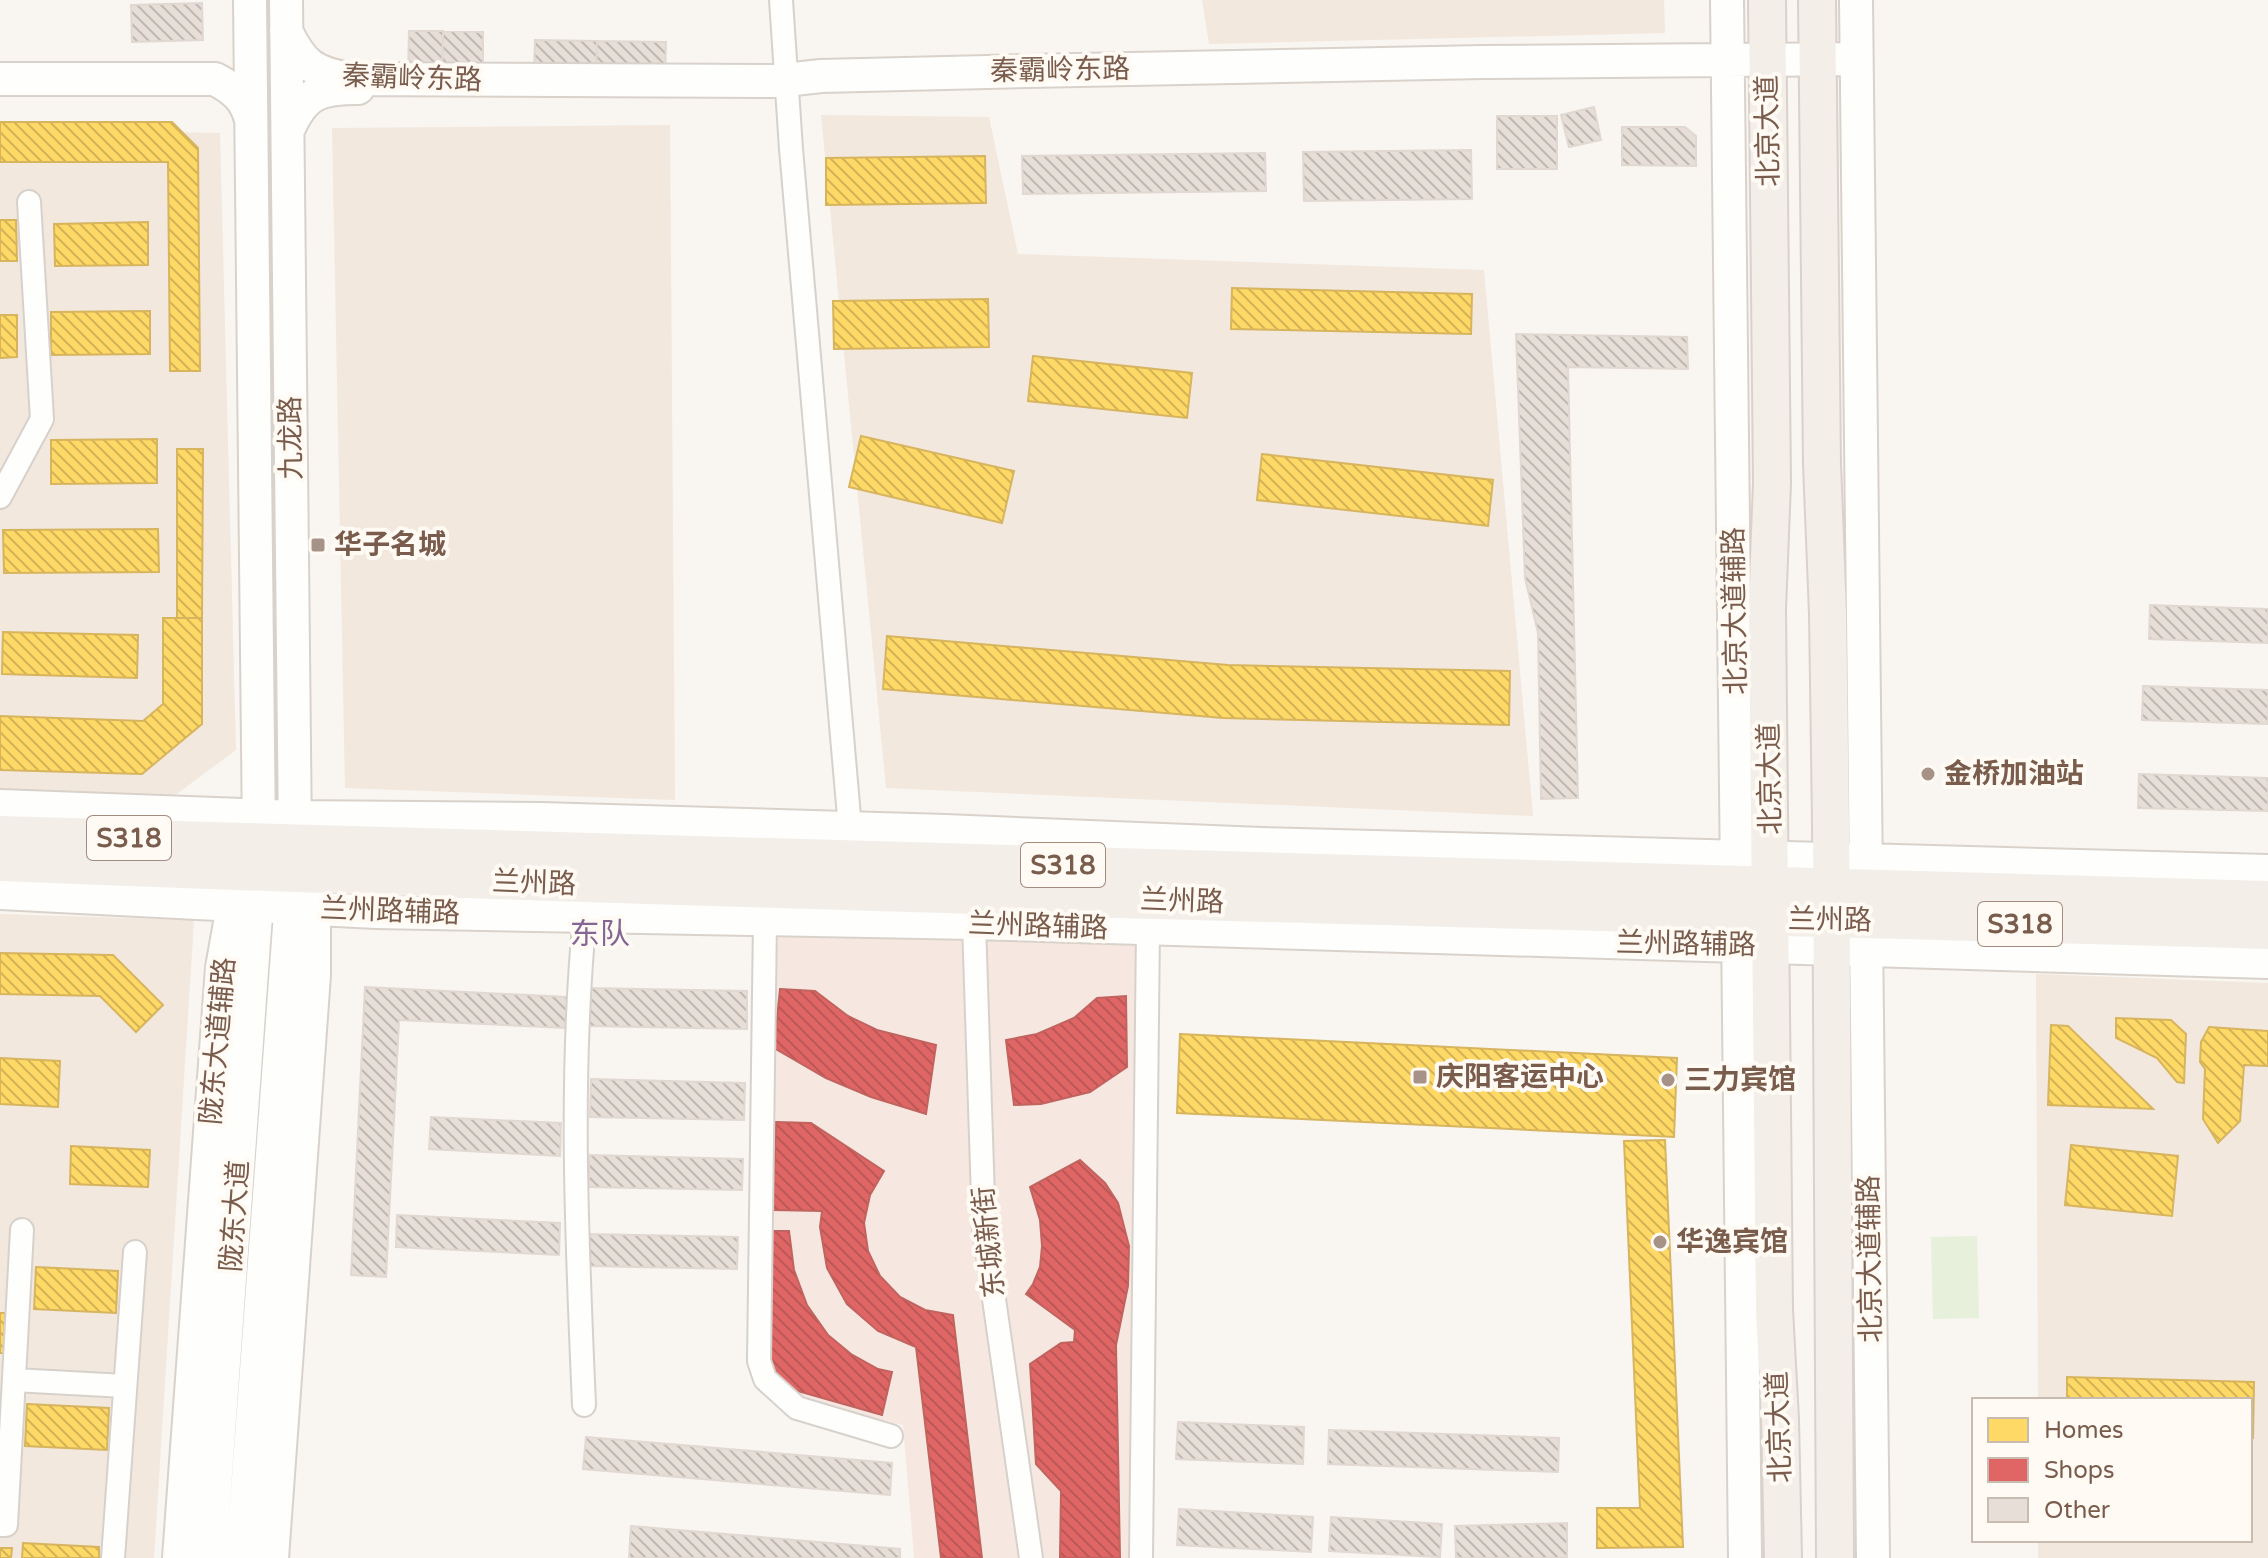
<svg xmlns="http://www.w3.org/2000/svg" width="2268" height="1558" font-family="'Varela Round','Noto Sans SC',sans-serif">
<defs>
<pattern id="homes-back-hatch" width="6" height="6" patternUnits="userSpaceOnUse" patternTransform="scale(2)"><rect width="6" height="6" fill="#ffd966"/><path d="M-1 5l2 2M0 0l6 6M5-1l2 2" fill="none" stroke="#d3b356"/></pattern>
<pattern id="shops-back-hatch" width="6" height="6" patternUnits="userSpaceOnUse" patternTransform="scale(2)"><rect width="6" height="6" fill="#e06666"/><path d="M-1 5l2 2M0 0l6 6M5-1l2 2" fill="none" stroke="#bb5756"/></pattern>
<pattern id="building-back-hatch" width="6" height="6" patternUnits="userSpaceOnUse" patternTransform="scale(2)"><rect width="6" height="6" fill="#e6ded7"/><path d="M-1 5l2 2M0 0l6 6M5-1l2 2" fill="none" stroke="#bfb7b1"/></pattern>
</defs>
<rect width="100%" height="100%" fill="#f9f5f0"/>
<!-- residential -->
<path fill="#f2e8de" d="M1202,0H1664L1665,33L1209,44Z
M821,115L989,117L1018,254L1484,270L1533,816L886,788Z
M670,125L675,800L345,788L332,128Z
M0,129L220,133L236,750L174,796L0,789Z
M0,914L194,920L154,1558H0Z
M2036,974L2268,983V1558H2038V1540H2250V1400H2038Z"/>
<!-- commercial -->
<path fill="#f6e8e1" d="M773,933L1140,944L1133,1558H914L903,1425L794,1398L760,1362Z"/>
<!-- garden -->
<path fill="#e7f0db" d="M1977,1236L1979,1318L1933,1319L1931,1237Z"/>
<!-- homes -->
<path fill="url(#homes-back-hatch)" stroke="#d7b45e" stroke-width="2" d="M0,122H172L198,148L200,371H170L168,162H0Z
M985,156L986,203L826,205V158Z
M0,220H16L17,261H0Z
M148,222V265L55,266L54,224Z
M1232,288L1472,294L1471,334L1231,329Z
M988,299L989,347L834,349L833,301Z
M150,311V354L51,355V312Z
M0,315H17V357L0,358Z
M1033,356L1192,373L1187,418L1028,401Z
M861,436L1014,471L1002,523L849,487Z
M157,439V483L51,484V440Z
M177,449H203L202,618H177Z
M1262,454L1493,480L1488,526L1257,500Z
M158,529L159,572L4,573L3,530Z
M163,618H202V724L142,774L0,770V716L143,721L163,704Z
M3,632L138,635L137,678L2,674Z
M887,636L1228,665L1510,671L1509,725L1223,718L883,689Z
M0,953L113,955L163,1005L136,1032L100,996L0,994Z
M2116,1018L2171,1020L2186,1034L2184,1083L2177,1082L2157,1058L2116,1038Z
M2051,1025L2068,1026L2153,1109L2048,1105Z
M2209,1027L2268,1031V1066L2244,1065L2240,1121L2218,1143L2203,1119L2205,1069L2200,1062L2201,1042Z
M1180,1034L1677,1058L1674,1137L1177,1113Z
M0,1058L60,1061L58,1107L0,1104Z
M1665,1140L1683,1547L1597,1548V1508H1640L1624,1141Z
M2071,1145L2178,1156L2172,1216L2065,1205Z
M71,1146L150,1150L148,1187L70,1184Z
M36,1267L118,1271L116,1313L34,1309Z
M0,1313H5L4,1353H0Z
M2067,1377L2254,1382L2253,1438H2250V1400H2067Z
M27,1404L109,1408L107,1450L25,1446Z
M23,1543L99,1547V1558H22Z
M0,1548H12L11,1558H0Z"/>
<!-- shops -->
<path fill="url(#shops-back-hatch)" stroke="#c1635e" stroke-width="2" d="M780,989L815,991L848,1016L877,1030L936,1045L926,1114L871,1097L826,1078L774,1048Z
M1126,996L1127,1067L1090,1092L1041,1104L1014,1105L1006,1040L1037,1034L1074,1018L1097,998Z
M776,1122L811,1123L884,1171L870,1195L864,1223L868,1251L880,1276L900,1297L925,1310L953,1315L982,1558H941L916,1347L878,1331L847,1304L827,1268L820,1227L822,1211L773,1210Z
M1080,1160L1105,1183L1118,1203L1129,1246L1128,1286L1116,1345L1120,1558H1060L1061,1491L1036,1464L1030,1364L1061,1343L1074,1342L1075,1330L1026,1294L1033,1284L1040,1267L1042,1246L1040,1220L1030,1187Z
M765,1231H789L794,1270L807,1305L828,1335L851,1354L878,1369L892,1372L882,1415L791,1389L765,1360Z"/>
<!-- building -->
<path fill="url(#building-back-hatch)" stroke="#e2d8d2" stroke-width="2" d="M202,3L203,40L132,42L131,5Z
M409,31H443L442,74H408Z
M443,31L483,32V75L442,74Z
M535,40L597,41L596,74L534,73Z
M597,41L666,42L665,75L596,74Z
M1594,107L1601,140L1569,147L1561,115Z
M1497,116H1557V169H1497Z
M1622,127H1685L1696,136V166L1622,165Z
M1471,150L1472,199L1304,201L1303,152Z
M1265,153L1266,191L1023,194L1022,156Z
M1516,334L1687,337L1688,369L1568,367L1578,798L1541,799L1538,633L1525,578Z
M2150,605L2268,609V643L2149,639Z
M2143,686L2268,690V724L2142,720Z
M2139,774L2268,778V811L2138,808Z
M365,987L567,997L565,1028L399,1020L386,1277L351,1275Z
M587,988L747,991V1029L586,1026Z
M591,1079L745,1083L744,1120L590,1117Z
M431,1117L561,1123L560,1156L429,1149Z
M589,1155L743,1159L742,1190L589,1187Z
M397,1215L560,1223L559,1255L396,1247Z
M587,1234L738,1237L737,1269L587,1266Z
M1178,1422L1304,1427L1303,1464L1176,1459Z
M1329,1430L1559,1438L1558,1472L1328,1464Z
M586,1437L892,1463L890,1495L583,1469Z
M1179,1509L1313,1517L1311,1552L1177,1545Z
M1331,1517L1442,1524L1440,1557L1329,1551Z
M1567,1523V1558H1456L1455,1526Z
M631,1526L900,1549V1558H629Z"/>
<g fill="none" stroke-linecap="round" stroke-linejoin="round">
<defs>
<path id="street" d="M781,0L791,149L850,828
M0,497L42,419L29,202
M765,921L759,1361L765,1379L797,1408L891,1436
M974,923L984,1229L1031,1558
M14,1380L125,1386
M584,1405C577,1242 569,1078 585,915
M0,1525H6L22,1230
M113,1558L135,1252
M1141,1558L1148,929"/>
<path id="secondary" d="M250,0L259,837
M286,0L295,837
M1727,0L1737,877
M1856,0L1866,879
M286,31C302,64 313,73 350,79L776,81L821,76L1028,71L1483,62L1856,59
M0,79H215C234,89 246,99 251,120
M288,130C304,93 319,88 358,88
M0,806L295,817L541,819L945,831L1261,844L2268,871
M0,893L376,912L974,923L2268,962
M1738,927L1745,1558
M1866,929L1873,1558
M179,1558L222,968L237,883
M210,1558L258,887
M242,1558L292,887
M272,1558L314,975V908L312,887"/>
<path id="primary" d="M1767,0L1772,483L1767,609L1774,1310L1780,1419L1783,1558
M1817,0L1822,464L1828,614L1831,822L1835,1558
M0,834C756,857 1512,878 2268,899
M0,863C756,893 1512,910 2268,931"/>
</defs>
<!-- street casing -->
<use href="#street" stroke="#d7d1cb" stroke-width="26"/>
<!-- secondary casing -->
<use href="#secondary" stroke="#d9d2cb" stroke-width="36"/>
<!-- primary casing -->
<use href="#primary" stroke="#dad1cc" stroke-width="40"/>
<!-- street -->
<use href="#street" stroke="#fefefd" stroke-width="22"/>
<!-- secondary -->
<use href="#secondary" stroke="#fefefd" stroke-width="32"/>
<!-- primary -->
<use href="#primary" stroke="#f3eee8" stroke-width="36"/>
</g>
<!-- markers -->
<g fill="#a69286" stroke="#fffaf3" stroke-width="3">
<rect x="310" y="537" width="16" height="16" rx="4"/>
<circle cx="1928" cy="774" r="8"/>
<rect x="1412" y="1069" width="16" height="16" rx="4"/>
<circle cx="1668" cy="1080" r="8"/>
<circle cx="1660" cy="1242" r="8"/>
</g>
<g text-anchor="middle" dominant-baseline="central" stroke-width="8" stroke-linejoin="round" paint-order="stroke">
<!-- shield labels -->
<g fill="#fffaf3" stroke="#a28b7f" stroke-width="2">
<rect x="87" y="816" width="84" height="44" rx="6"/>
<rect x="1021" y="843" width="84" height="44" rx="6"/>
<rect x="1978" y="902" width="84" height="44" rx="6"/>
</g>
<g font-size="26" font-weight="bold" fill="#7a5c4d">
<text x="129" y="838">S318</text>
<text x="1063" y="865">S318</text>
<text x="2020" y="924">S318</text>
</g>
<!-- street labels -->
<g font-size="28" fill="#7a5c4d" stroke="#fffaf3">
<text transform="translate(1060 70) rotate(-1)">秦霸岭东路</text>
<text transform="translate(412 78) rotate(2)">秦霸岭东路</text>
<text transform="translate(1768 131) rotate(-91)">北京大道</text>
<text transform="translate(291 438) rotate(-91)">九龙路</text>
<text transform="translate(1735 611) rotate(-91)">北京大道辅路</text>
<text transform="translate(1770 779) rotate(-91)">北京大道</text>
<text transform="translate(534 883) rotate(2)">兰州路</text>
<text transform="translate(1182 901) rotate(2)">兰州路</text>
<text transform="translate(390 911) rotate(2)">兰州路辅路</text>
<text transform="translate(1830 920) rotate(1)">兰州路</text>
<text transform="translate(1038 926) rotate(2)">兰州路辅路</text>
<text transform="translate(1686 944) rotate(1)">兰州路辅路</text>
<text transform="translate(218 1041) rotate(-85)">陇东大道辅路</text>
<text transform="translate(235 1216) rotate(-86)">陇东大道</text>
<text transform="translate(989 1242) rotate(-96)">东城新街</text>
<text transform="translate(1870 1259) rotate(-91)">北京大道辅路</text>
<text transform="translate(1779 1427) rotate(-92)">北京大道</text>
</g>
<!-- poi labels -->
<g font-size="28" font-weight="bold" fill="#7a5c4d" stroke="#fffaf3" text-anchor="start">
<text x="334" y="545">华子名城</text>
<text x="1944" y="774">金桥加油站</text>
<text x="1436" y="1077">庆阳客运中心</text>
<text x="1684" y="1080">三力宾馆</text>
<text x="1676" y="1242">华逸宾馆</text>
</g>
<!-- neighbourhood labels -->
<g font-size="30" fill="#846695" stroke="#fffaf3">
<text x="600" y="934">东队</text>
</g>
</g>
<!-- legend -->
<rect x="1972" y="1398" width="280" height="144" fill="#fffaf3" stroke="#cabbb1" stroke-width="2"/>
<rect x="1988" y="1418" width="40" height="24" fill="#ffd966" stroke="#cabbb1" stroke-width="2"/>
<text x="2044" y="1438" font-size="24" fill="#7a5c4d">Homes</text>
<rect x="1988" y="1458" width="40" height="24" fill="#e06666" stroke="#cabbb1" stroke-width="2"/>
<text x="2044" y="1478" font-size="24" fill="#7a5c4d">Shops</text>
<rect x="1988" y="1498" width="40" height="24" fill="#e6ded7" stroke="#cabbb1" stroke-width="2"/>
<text x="2044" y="1518" font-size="24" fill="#7a5c4d">Other</text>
</svg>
